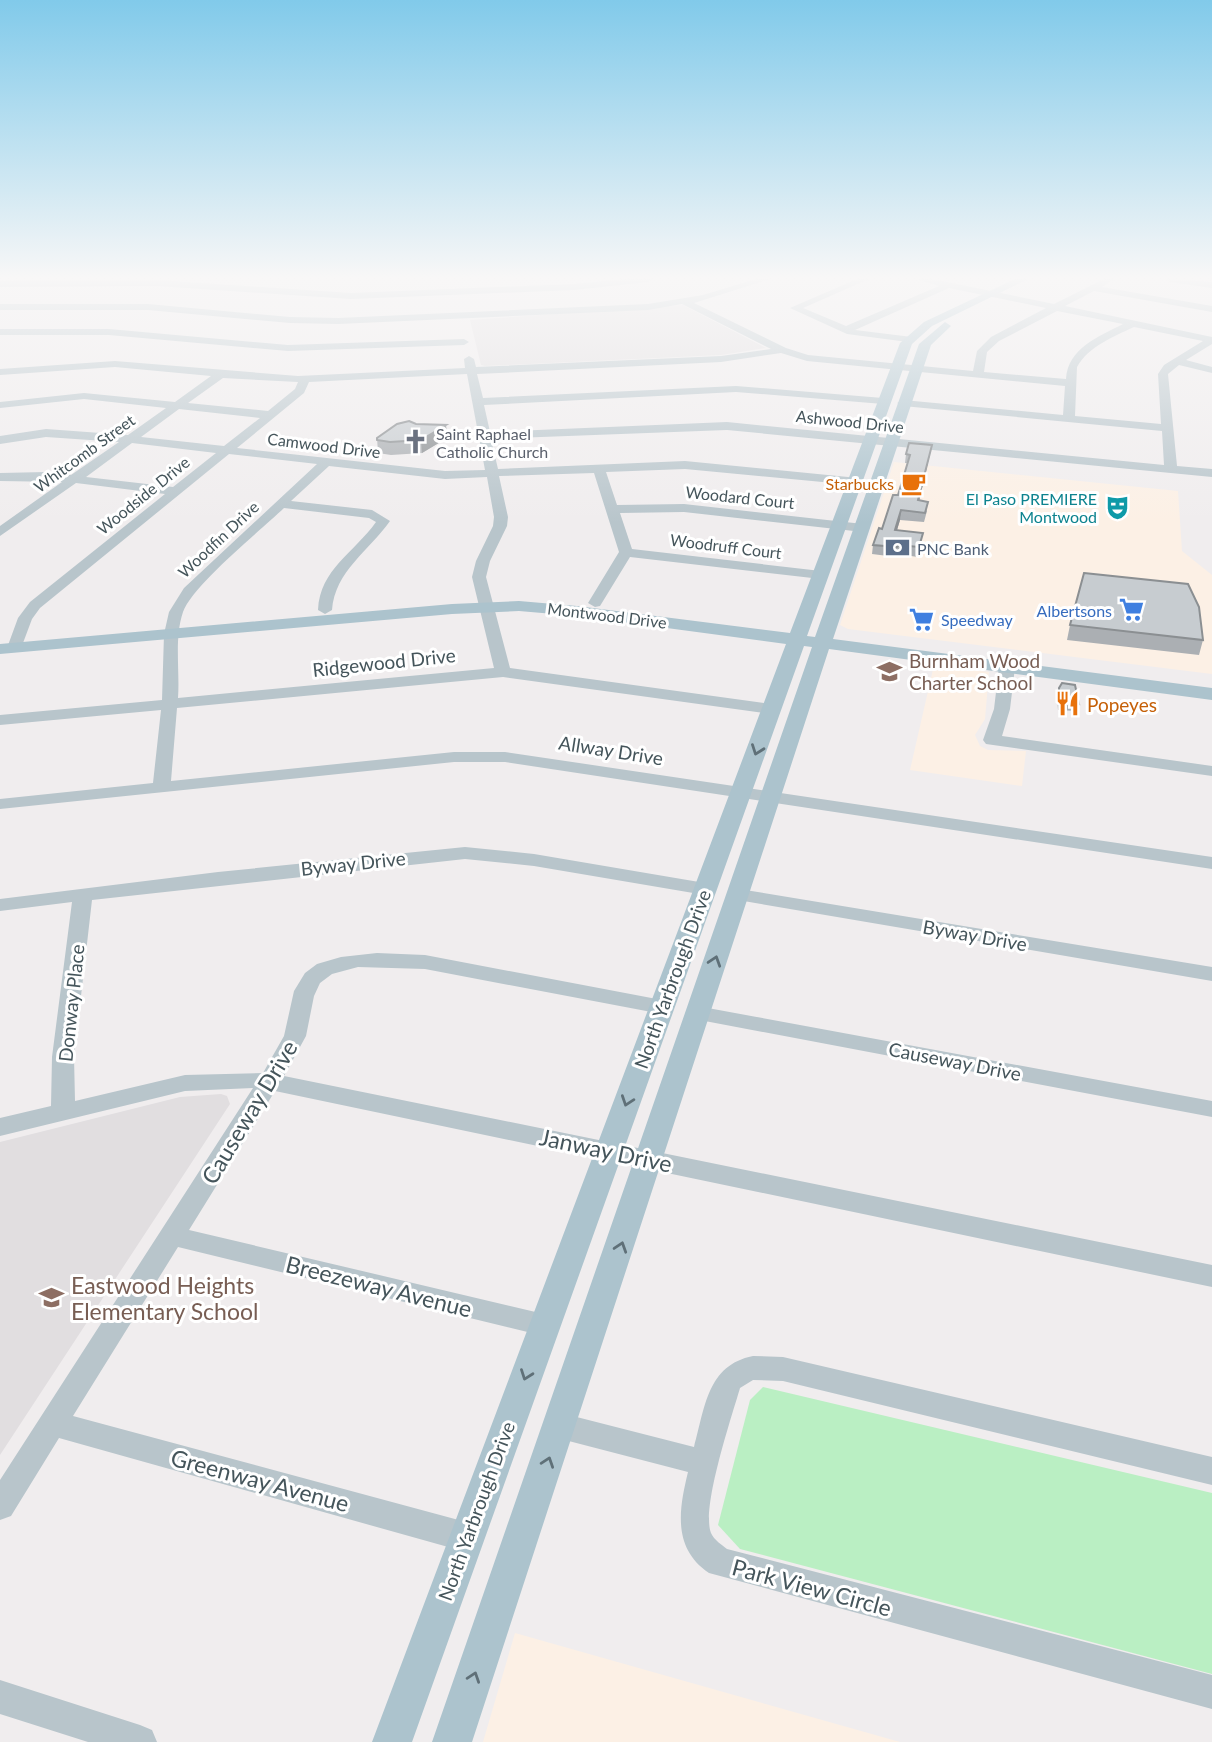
<svg xmlns="http://www.w3.org/2000/svg" width="1212" height="1742" font-family="Lato,sans-serif">
<rect width="100%" height="100%" fill="#f0edee"/>
<!-- commercial -->
<path fill="#fcf0e5" d="M894,462L1178,491L1182,551L1212,575V674L848,629L840,625Z
M934,665L989,672L985,719L975,735L980,746L988,750L1026,751L1022,786L910,770Z
M515,1633L900,1742H483Z"/>
<!-- education -->
<path fill="#e1dee0" d="M683,305L766,348L721,355L485,366L481,365L470,320Z
M221,1094L227,1096L230,1104L0,1455V1142L180,1097Z"/>
<!-- green -->
<path fill="#baefc3" d="M763,1387L1212,1493V1674L740,1549L718,1525L750,1400Z"/>
<g fill="none" stroke-linecap="round" stroke-linejoin="round">
<!-- minor -->
<path fill="#b8c5cb" fill-rule="evenodd" d="M625,279H653L648,282L574,290L351,299L157,286L0,287V281L157,280L351,293L574,284Z
M756,279H770L694,303L786,348L808,355L973,371L977,351L991,337L1046,308L949,288L855,330L912,337L913,339L908,342L847,334L790,308L857,279H869L803,308L846,326L939,286L916,279H932L1054,304L1104,279H1114L1102,287L1212,306V312L1094,291L1065,306L1212,337V344L1186,360L1212,367V373L1179,365L1168,374L1177,466L1212,469V477L727,430L491,439L498,469L685,461L858,478L860,481L854,485L685,469L606,472L617,505L684,504L863,524L870,528L863,532L684,512L620,513L632,549L821,571L828,575L821,579L630,557L600,606L595,607L588,603L619,552L594,473L499,476L508,517L507,526L490,561L486,577L510,668L772,704L778,705L780,709L778,713L772,714L503,677L177,708L171,781L454,752H505L1212,857V869L505,762H454L0,809V799L153,783L161,710L0,725V715L162,700L164,634L169,612L184,588L317,464L229,454L40,608L32,619L20,651H10L7,648L18,618L30,602L165,494L76,483L0,536V526L62,482L0,481V473L46,472L71,475L119,442L46,437L0,444V436L46,429L128,435L166,408L84,399L0,408V402L84,393L175,402L211,376L115,367L0,375V369L115,361L298,376L465,368L464,359L469,356L474,359L476,367L721,356L771,349L682,304L648,310L338,324L290,323L148,310H0V304H148L290,317L338,318L648,304L703,295ZM1057,311L1123,324C1098,337 1068,348 1066,379L984,372L987,352L999,341ZM1134,327L1203,341L1164,365L1158,374L1161,424L1075,416L1077,367C1089,346 1113,337 1134,327ZM781,353L807,361L1065,386L1063,415L903,400L897,403L903,406L1162,431L1164,465L727,422L490,432L484,405L736,392L883,404L889,401L883,398L736,386L483,398L477,374L721,362ZM467,374L485,470L445,471L237,448L304,393L309,382ZM223,378L298,382L295,389L268,411L188,403ZM179,409L260,418L224,446L141,437ZM132,443L216,453L173,487L86,477ZM329,466L445,479L487,477L494,517L493,526L476,561L472,577L494,668L178,698C180,671 174,638 183,612C193,585 260,531 284,508L369,518L376,522C354,553 320,569 318,610L325,614L332,610C335,571 369,551 390,521L372,510L291,501Z
M1165,279L1212,282V288L1170,282Z
M0,329H109L288,345L464,339L469,342L464,345L288,351L109,335H0Z
M1007,662L1015,667L1010,709L1002,736L1212,766V776L986,744L983,740L994,709L999,667Z
M465,847L534,854L705,883L712,885L715,889L712,893L705,895L534,866L465,859L92,900L74,1057L75,1101L185,1075L263,1073L284,1036L294,991L305,973L317,964L341,957L377,953L425,955L662,1000L670,1002L673,1007L670,1012L662,1014L425,969L358,967L332,974L320,983L314,996L306,1036L284,1076L1212,1265V1287L275,1091L189,1230L544,1314L554,1317L557,1325L554,1333L544,1336L178,1247L73,1416L466,1522L477,1527L481,1537L477,1547L466,1552L59,1438L11,1516L0,1520V1480L253,1088L185,1091L0,1136V1118L51,1106L52,1057L72,902L0,911V899L218,872Z
M739,889L1212,967V981L732,899L729,895L732,891Z
M697,1006L1212,1101V1117L689,1018L686,1013L689,1008Z
M753,1356L783,1357L1212,1457V1485L783,1381L753,1380L740,1388C732,1416 701,1508 711,1533C714,1540 722,1545 727,1549L1212,1675V1709L709,1573C672,1548 679,1509 688,1472L561,1439L551,1435L547,1426L551,1417L561,1413L694,1447C705,1408 707,1365 753,1356Z
M0,1680L140,1725L152,1730L157,1742H88L0,1714Z"/>
<!-- major -->
<path fill="#acc3cd" fill-rule="evenodd" d="M1015,279H1028L932,326L912,344L807,636L815,637L919,344L945,322L951,326L931,345L833,639L1212,688V700L829,649L472,1742H432L812,647L804,646L412,1742H372L786,644L577,616L519,611L452,614L0,654V644L452,604L519,601L577,606L790,633L900,343L924,322Z"/>
</g>
<!-- wall -->
<path fill="#abafb3" d="M416,424L446,425L447,438L422,453L391,455L378,453L377,438Z
M932,445L919,501L927,511L924,522L900,520L897,530L921,543L918,557L897,554L896,557L872,554L873,545L898,495L908,463H905L906,454Z
M1070,625L1203,640L1199,655L1067,640Z
M1059,688L1079,704L1077,711L1058,710L1057,695Z"/>
<!-- shaded-wall -->
<path fill="#8b8f92" d="M446,425L447,438L422,453L421,440Z
M932,445L930,454L917,510L918,500Z
M901,510L900,520L894,540L895,530Z"/>
<!-- building -->
<path fill="#c7ccd0" stroke="#8b8f92" stroke-width="2" d="M409,421L416,424L446,425L421,440L390,442L377,440V438L397,424Z
M909,443L932,445L918,500L928,502L925,513L901,510L895,530L923,533L919,547L898,545L897,547L873,545L879,528L882,529L893,495H898L910,455L906,454Z
M1084,573L1188,584L1199,607L1203,640L1070,625Z
M1062,683L1075,685L1079,704L1060,702L1059,688Z"/>
<!-- one-way arrows -->
<defs><path id="oneway-chevron" d="M-2-3.5L2.5 0L-2 3.5" fill="none" stroke-width="1.6" stroke-linecap="round" stroke-linejoin="round" transform="scale(1.75)"/></defs>
<g stroke="#5f7078">
<use href="#oneway-chevron" transform="translate(757 750) rotate(110)"/>
<use href="#oneway-chevron" transform="translate(715 961) rotate(-72)"/>
<use href="#oneway-chevron" transform="translate(627 1101) rotate(109)"/>
<use href="#oneway-chevron" transform="translate(621 1247) rotate(-72)"/>
<use href="#oneway-chevron" transform="translate(526 1375) rotate(110)"/>
<use href="#oneway-chevron" transform="translate(548 1462) rotate(-71)"/>
<use href="#oneway-chevron" transform="translate(474 1677) rotate(-71)"/>
</g>
<!-- sky -->
<linearGradient id="sky" x2="0" y2="1"><stop stop-color="#81caea"/><stop offset="0.53" stop-color="#f8f7f7"/><stop offset="1" stop-color="#f8f7f7" stop-opacity="0"/></linearGradient>
<rect width="1212" height="523" fill="url(#sky)"/>
<!-- icons -->
<defs>
<symbol id="church-bare" viewBox="-9 -9 18 18"><path d="M-1.2-6h2.4v3.5h3.3v2.4h-3.3V6h-2.4V-.1h-3.3v-2.4h3.3Z" fill="#6b7280" stroke="#fff" stroke-width="2.5" paint-order="stroke"/></symbol>
<symbol id="cafe-bare" viewBox="-9 -9 18 18"><path d="M-5.5-4.5H6V0H3Q3 3.5 0 3.5H-2.5Q-5.5 3.5-5.5 0ZM3-3.2v2h1.7v-2ZM-6 4.5H4V6H-6Z" fill="#e8710a" stroke="#fff" stroke-width="2.5" paint-order="stroke"/></symbol>
<symbol id="theatre-bare" viewBox="-9 -9 18 18"><path d="M-5-5.5Q0-4 5-5.5V0Q5 5 0 6Q-5 5-5 0ZM-3.3-2.5H-1v1.5H-3.3ZM1-2.5H3.3v1.5H1ZM-2.8 1Q0 5.5 2.8 1Z" fill="#0f9aa8" stroke="#fff" stroke-width="2.5" paint-order="stroke"/></symbol>
<symbol id="bank-bare" viewBox="-9 -9 18 18"><path d="M-6-4H6V4H-6ZM0-2.3a2.3 2.3 0 1 0 0 4.6a2.3 2.3 0 1 0 0-4.6Z" fill="#5c6f8a" stroke="#fff" stroke-width="2.5" paint-order="stroke"/></symbol>
<symbol id="supermarket-bare" viewBox="-9 -9 18 18"><path d="M-6-5.5h2.5l.6 2H6L4.5 2H-2.5L-4.4-4H-6ZM-1.5 3.2a1.3 1.3 0 1 0 .1 0ZM3 3.2a1.3 1.3 0 1 0 .1 0Z" fill="#3f7fe0" stroke="#fff" stroke-width="2.5" paint-order="stroke"/></symbol>
<symbol id="school-bare" viewBox="-9 -9 18 18"><path d="M0-5L7-2L0 1L-7-2ZM-4 1L0 2.5L4 1V4Q0 6-4 4Z" fill="#8d6e63" stroke="#fff" stroke-width="2.5" paint-order="stroke"/></symbol>
<symbol id="restaurant-bare" viewBox="-9 -9 18 18"><path d="M-5-6h1v4h1v-4h1v4h1v-4h1v5L-1.5 .5V6h-2V.5L-5-1ZM5-6V6H3V1.5H1.5Q1.5-4 5-6Z" fill="#e8710a" stroke="#fff" stroke-width="2.5" paint-order="stroke"/></symbol>
</defs>
<g fill-rule="evenodd">
<use href="#church-bare" x="398" y="424" width="35" height="35"/>
<use href="#cafe-bare" x="896" y="466" width="35" height="35"/>
<use href="#theatre-bare" x="1100" y="490" width="35" height="35"/>
<use href="#bank-bare" x="880" y="530" width="35" height="35"/>
<use href="#supermarket-bare" x="1114" y="592" width="35" height="35"/>
<use href="#supermarket-bare" x="904" y="602" width="35" height="35"/>
<use href="#school-bare" x="872" y="654" width="35" height="35"/>
<use href="#restaurant-bare" x="1050" y="686" width="35" height="35"/>
<use href="#school-bare" x="34" y="1280" width="35" height="35"/>
</g>
<g text-anchor="middle" dominant-baseline="central" stroke-width="6" stroke-linejoin="round" paint-order="stroke">
<!-- far-street labels -->
<g font-size="16" fill="#45555b" stroke="#fff">
<text transform="translate(850 421) rotate(6)">Ashwood Drive</text>
<text transform="translate(324 445) rotate(7)">Camwood Drive</text>
<text transform="translate(84 453) rotate(-36)">Whitcomb Street</text>
<text transform="translate(143 495) rotate(-39)">Woodside Drive</text>
<text transform="translate(740 497) rotate(6)">Woodard Court</text>
<text transform="translate(218 539) rotate(-43)">Woodfin Drive</text>
<text transform="translate(726 546) rotate(7)">Woodruff Court</text>
<text transform="translate(607 615) rotate(7)">Montwood Drive</text>
</g>
<!-- far-worship labels -->
<g font-size="16" fill="#5b616d" stroke="#fff" text-anchor="start">
<text x="436" y="433">Saint Raphael<tspan x="436" dy="18">Catholic Church</tspan></text>
</g>
<!-- far-food labels -->
<g font-size="16" fill="#c56008" stroke="#fff" text-anchor="end">
<text x="894" y="483">Starbucks</text>
</g>
<!-- far-culture labels -->
<g font-size="16" fill="#0d838f" stroke="#fff" text-anchor="end">
<text x="1097" y="498">El Paso PREMIERE<tspan x="1097" dy="18">Montwood</tspan></text>
</g>
<!-- far-service labels -->
<g font-size="16" fill="#4e5e75" stroke="#fff" text-anchor="start">
<text x="917" y="548">PNC Bank</text>
</g>
<!-- far-shop labels -->
<g font-size="16" fill="#366cbe" stroke="#fff" text-anchor="end">
<text x="1112" y="610">Albertsons</text>
<text x="941" y="619" text-anchor="start">Speedway</text>
</g>
<!-- education labels -->
<g font-size="19" fill="#785e54" stroke="#fff" text-anchor="start">
<text x="909" y="660">Burnham Wood<tspan x="909" dy="22">Charter School</tspan></text>
</g>
<!-- street labels -->
<g font-size="19" fill="#45555b" stroke="#fff">
<text transform="translate(384 662) rotate(-6)">Ridgewood Drive</text>
<text transform="translate(611 750) rotate(9)">Allway Drive</text>
<text transform="translate(353 863) rotate(-6)">Byway Drive</text>
<text transform="translate(975 935) rotate(10)">Byway Drive</text>
<text transform="translate(672 979) rotate(-70)">North Yarbrough Drive</text>
<text transform="translate(71 1003) rotate(-84)">Donway Place</text>
<text transform="translate(955 1061) rotate(11)">Causeway Drive</text>
<text transform="translate(476 1511) rotate(-70)">North Yarbrough Drive</text>
</g>
<!-- food labels -->
<g font-size="19" fill="#c56008" stroke="#fff" text-anchor="start">
<text x="1087" y="704">Popeyes</text>
</g>
<!-- near-street labels -->
<g font-size="23" fill="#45555b" stroke="#fff">
<text transform="translate(249 1112) rotate(-59)">Causeway Drive</text>
<text transform="translate(606 1150) rotate(12)">Janway Drive</text>
<text transform="translate(379 1286) rotate(14)">Breezeway Avenue</text>
<text transform="translate(260 1480) rotate(15)">Greenway Avenue</text>
<text transform="translate(812 1587) rotate(15)">Park View Circle</text>
</g>
<!-- near-education labels -->
<g font-size="23" fill="#785e54" stroke="#fff" text-anchor="start">
<text x="71" y="1285">Eastwood Heights<tspan x="71" dy="26">Elementary School</tspan></text>
</g>
</g>
</svg>
